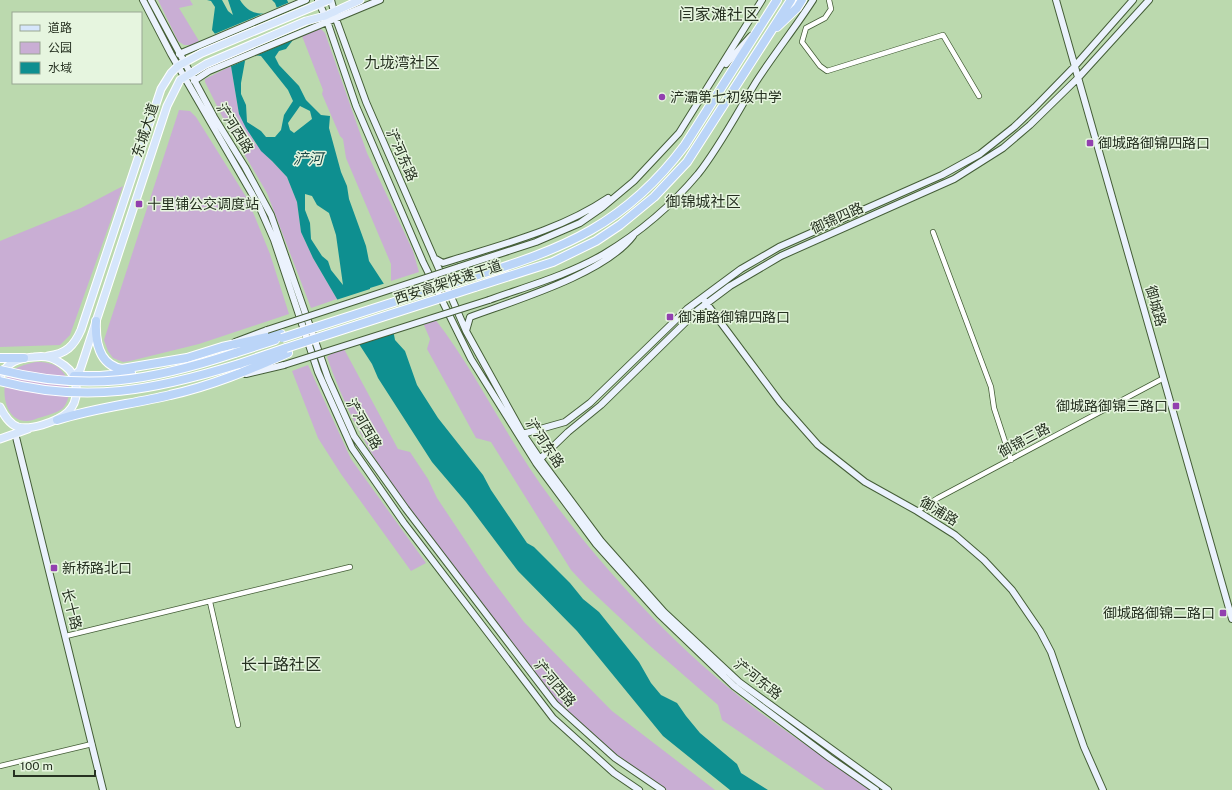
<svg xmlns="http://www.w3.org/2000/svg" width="1232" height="790" font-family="'Public Sans','Noto Sans SC',sans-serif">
<rect width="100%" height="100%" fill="#bbd9ae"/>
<!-- green -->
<path fill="#c9aed4" d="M158,0H190L193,5L179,8L199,41L196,43V45H184L178,41Z
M320,28L325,33L367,153L413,251L419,272L391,281V264L346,158L343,139L340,136L322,94L323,90L302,36Z
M231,66L239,114L255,143L287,177L297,202L301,232L313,258L337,299L311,308L267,193L222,116L205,82V79Z
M179,110L190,111L196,117L248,200L270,254L289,314L199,344L130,361L123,362L113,358L108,351L104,340Z
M123,186L70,335L60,345L0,347V241L81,208Z
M435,319C479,376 508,442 552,500C607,573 669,640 740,697C782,730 827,758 870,790H825L722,720L718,705L649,645L586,586L571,570L491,442L476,438L427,349L430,339L423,323Z
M344,349L398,449L410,452L428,479L437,498L487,573L524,622L612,711L715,790H667L596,740L553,702L388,480C363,441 342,401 327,357L331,354Z
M36,362C45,362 55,363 61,370C71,379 72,400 62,409C56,413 48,415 42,417C37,418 32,421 27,421C5,422 0,390 8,374C14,367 27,364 36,362Z
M308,365L351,459L426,563L411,571L341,474L318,438L292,371Z"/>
<!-- water -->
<path fill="#0e8f90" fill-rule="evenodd" d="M207,0H222L228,11L233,15L228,0H240C250,16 262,15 278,11L275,3L272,0H287L290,6L293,40L286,49L279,51L275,57L279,65L299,86L306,100L321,115L330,116L329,128L341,172L347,186L349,199L366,246L369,261L384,284L395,340L405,351L417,385L438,418L483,475L491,490L527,543L534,547L570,583L583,599L599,612L639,662L651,683L661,695L677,703L686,716L700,733L737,764L741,773L768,790H730L663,736L577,631L518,571L466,502L432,462L378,378L372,364L359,344L337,299L313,258L301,232L297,202L287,177L272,161L261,151L246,128L239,114L231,66L222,43L212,30L215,7L211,1ZM248,54L261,56L288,90L293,101L284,115L281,130L275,137H266L261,131L247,122L246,105L241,94V83L245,61ZM300,106L310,111L312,119L294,133L290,130L288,123ZM305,194L312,196L317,205L329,213L336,235L343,285L331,270L328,261L322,256L311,239L310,223L305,210Z"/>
<!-- pier -->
<path fill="#bbd9ae" d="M290,2L296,24L295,39L253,57L250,56L248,59L229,67L227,55L221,44L212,35Z
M386,283L391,299L396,332L357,345L336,300L370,289V292V288Z"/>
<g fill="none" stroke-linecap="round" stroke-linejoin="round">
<defs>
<path id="street" d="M829,0L831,9L825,18L806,28L802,42L820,66L827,71L943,35L979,96
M933,232L991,387L994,408L1011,460
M917,511L938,498L1162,379
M210,602L238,725
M66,636L350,567
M0,766L92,744"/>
<path id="secondary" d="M143,0L171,54L259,206L274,240L318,372L352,448L404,523L553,718L614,773L639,790
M151,0L214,117L245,167L271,215L328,378L354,436L406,509L555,704L615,758L662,790
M318,0L327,21L356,106L423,262L471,359L536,463L596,544L659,614L734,686L830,758L876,790
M331,0L336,19L366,102L466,331L523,434L540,459L601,541L664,612L739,682L888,790
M1056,0L1232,619
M179,54L306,0
M726,64L751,36
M194,81L209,71L380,0
M434,258L443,263C499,245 559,231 608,198
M459,267L536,242L580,223L603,207L634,181L679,133L762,0
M489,300C528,286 568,275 604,254C639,233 672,205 698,174C720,146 737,113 756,82C774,54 795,28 813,0
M704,300L780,402L818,445L865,482L917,511L955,535L984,560L1012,590L1040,631L1051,652L1084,747L1103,790
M466,331L470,317C516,300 604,274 633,236
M235,342L267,330
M246,374L284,365
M15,433L103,790
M519,435L565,422L590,403L687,309L741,269L779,247L942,175L980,154L1014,127L1035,107L1074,67L1133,0
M537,462L568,432L601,405L698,310L730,286L781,256L954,179L1003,148L1030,125L1078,78L1149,0"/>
<path id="primary" d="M48,356C66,354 74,346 81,330L161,89L171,73L178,66L202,53L329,0
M74,376L80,370L85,355L167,106L180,80L206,64L306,21L325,16L360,0
M0,377C7,362 18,358 34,357C47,355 54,358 65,366C72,371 75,377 76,386C79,410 62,419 42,425C35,427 26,429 18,427C9,424 4,415 0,407
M0,439L28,429"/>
<path id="highway" d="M777,27L797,8L802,0
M472,277C564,249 626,224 685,145L777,0
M475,287L553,262L596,241L620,225L654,197L687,162L791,0
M96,321C95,341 99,365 122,369L187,358L222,347L281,334
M235,353L275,340
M0,358H24
M239,364L286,348
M74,376H100L131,373
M57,420C94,408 133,404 170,395C211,386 249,370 288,353"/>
</defs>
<!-- street casing -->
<use href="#street" stroke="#445d37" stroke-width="6"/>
<!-- secondary casing -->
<use href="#secondary" stroke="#445d37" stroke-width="8"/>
<!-- primary casing -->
<use href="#primary" stroke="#fff" stroke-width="9"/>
<!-- highway casing -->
<use href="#highway" stroke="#fff" stroke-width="10"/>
<!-- street -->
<use href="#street" stroke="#fff" stroke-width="4.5"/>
<!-- secondary -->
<use href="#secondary" stroke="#ebf2fd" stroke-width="6"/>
<!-- primary -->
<use href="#primary" stroke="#d6e6fb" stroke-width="7"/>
<!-- highway -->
<use href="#highway" stroke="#bbd5f8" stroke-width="8"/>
<defs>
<path id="secondary-bridge" d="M267,330L459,267
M284,365L489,300"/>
<path id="highway-bridge" d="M282,338L472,277
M286,348L475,287
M0,370C87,392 151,381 235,353
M0,381C87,404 155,390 239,364"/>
</defs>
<!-- secondary-bridge casing -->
<use href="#secondary-bridge" stroke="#445d37" stroke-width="8" stroke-linecap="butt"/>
<!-- highway-bridge casing -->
<use href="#highway-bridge" stroke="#fff" stroke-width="10" stroke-linecap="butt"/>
<!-- secondary-bridge -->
<use href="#secondary-bridge" stroke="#ebf2fd" stroke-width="6"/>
<!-- highway-bridge -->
<use href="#highway-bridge" stroke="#bbd5f8" stroke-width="8"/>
</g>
<!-- markers -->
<g fill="#9240af" stroke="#e6f5df" stroke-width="1.5">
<circle cx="662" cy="97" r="4"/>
<rect x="1086" y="139" width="8" height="8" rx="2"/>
<rect x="135" y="200" width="8" height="8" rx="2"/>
<rect x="666" y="313" width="8" height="8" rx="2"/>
<rect x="1172" y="402" width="8" height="8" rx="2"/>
<rect x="50" y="564" width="8" height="8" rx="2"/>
<rect x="1219" y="609" width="8" height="8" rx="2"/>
</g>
<g text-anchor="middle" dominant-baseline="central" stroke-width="3" stroke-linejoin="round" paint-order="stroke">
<!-- poi labels -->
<g font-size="14" fill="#263121" stroke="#e6f5df" text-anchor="start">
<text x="670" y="97">浐灞第七初级中学</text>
<text x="1098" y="143">御城路御锦四路口</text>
<text x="147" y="204">十里铺公交调度站</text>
<text x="678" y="317">御浦路御锦四路口</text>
<text x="1168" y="406" text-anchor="end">御城路御锦三路口</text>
<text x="62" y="568">新桥路北口</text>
<text x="1215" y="613" text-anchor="end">御城路御锦二路口</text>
</g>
<!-- street labels -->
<g font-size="14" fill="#263121" stroke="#e6f5df">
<text transform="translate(235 128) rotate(58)">浐河西路</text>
<text transform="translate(145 130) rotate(-72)">东城大道</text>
<text transform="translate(402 155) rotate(66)">浐河东路</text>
<text transform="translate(837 218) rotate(-24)">御锦四路</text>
<text transform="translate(448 282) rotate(-18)">西安高架快速干道</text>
<text transform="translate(1156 306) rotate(74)">御城路</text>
<text transform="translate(364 424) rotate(60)">浐河西路</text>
<text transform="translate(1024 440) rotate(-28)">御锦三路</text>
<text transform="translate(545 443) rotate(56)">浐河东路</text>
<text transform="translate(939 511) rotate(31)">御浦路</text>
<text transform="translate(72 609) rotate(76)">长十路</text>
<text transform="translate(758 679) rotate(38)">浐河东路</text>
<text transform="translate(555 683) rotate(50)">浐河西路</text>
</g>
<!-- neighbourhood labels -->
<g font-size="15" fill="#263121" stroke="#e6f5df">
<text x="402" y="62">九垅湾社区</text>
<text x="703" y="201">御锦城社区</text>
</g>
<!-- water labels -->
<g font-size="15" font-style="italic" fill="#174848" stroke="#e6f5df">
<text x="308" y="158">浐河</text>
</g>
<!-- quarter labels -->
<g font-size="16" fill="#263121" stroke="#e6f5df">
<text x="719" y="14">闫家滩社区</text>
<text x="281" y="664">长十路社区</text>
</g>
</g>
<!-- legend -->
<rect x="12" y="12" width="130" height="72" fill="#e6f5df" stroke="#99a793"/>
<rect x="20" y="25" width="20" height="6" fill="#d6e6fb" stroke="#99a793"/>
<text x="48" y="32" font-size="12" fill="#263121">道路</text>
<rect x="20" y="42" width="20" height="12" fill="#c9aed4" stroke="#99a793"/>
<text x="48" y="52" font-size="12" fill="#263121">公园</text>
<rect x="20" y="62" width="20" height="12" fill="#0e8f90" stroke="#99a793"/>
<text x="48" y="72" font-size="12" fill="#263121">水域</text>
<!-- scale -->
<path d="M14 770v6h81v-6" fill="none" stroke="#263121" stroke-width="2"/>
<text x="20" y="770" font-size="12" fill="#263121" stroke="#e6f5df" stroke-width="3" paint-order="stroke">100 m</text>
</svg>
